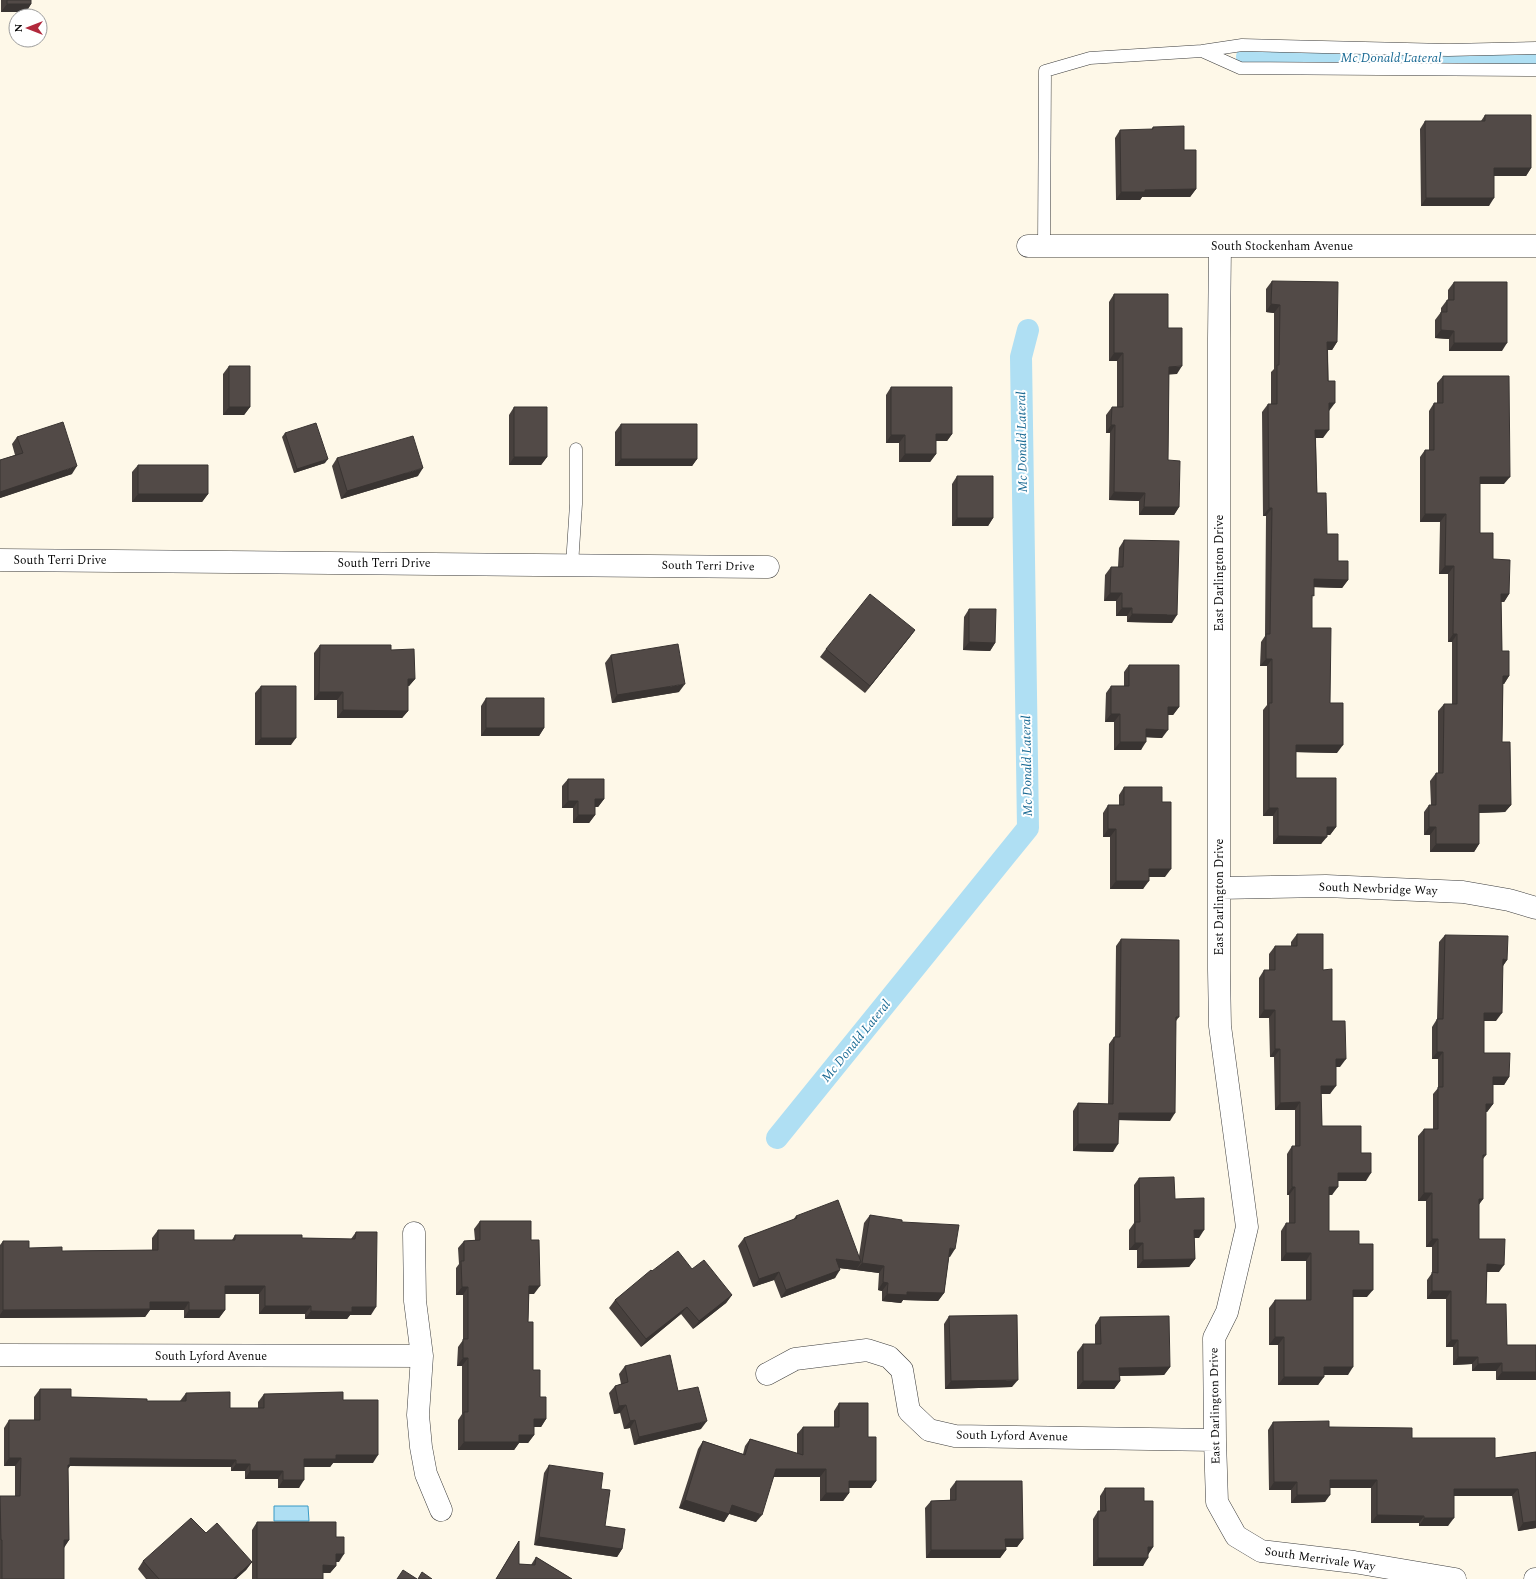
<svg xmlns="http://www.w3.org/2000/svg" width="1536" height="1579" font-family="Spectral,serif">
<rect width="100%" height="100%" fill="#fef8e8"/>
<!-- water -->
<path fill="#afdff3" stroke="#399ac6" d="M274,1506H308L309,1521H274Z"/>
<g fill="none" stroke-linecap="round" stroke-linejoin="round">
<!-- canal -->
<path stroke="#afdff3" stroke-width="22" d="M1247,57L1536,58
M777,1138L1028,828L1021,357L1028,330"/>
<defs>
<path id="service" d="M1202,51L1242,45L1448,50L1536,48
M1044,246L1045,71L1090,58L1202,51L1240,68L1536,70
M572,565L576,504V449"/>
<path id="minor" d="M1028,246H1536
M1220,246L1219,339V970L1220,1026L1247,1227L1227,1312L1214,1338L1215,1440L1217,1502L1236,1536L1261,1551L1354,1562L1455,1579
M0,560L768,567
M1219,888L1326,886L1463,892L1509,900L1536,908
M414,1233L415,1301L422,1356L418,1415L421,1447L426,1474L441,1510
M0,1355L422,1356
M767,1374L795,1359L867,1350L889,1357L902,1370L909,1411L929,1430L955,1436L1215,1440
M1535,1579H1536"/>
</defs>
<!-- service casing -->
<use href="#service" stroke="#3d3d3d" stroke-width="13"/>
<!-- minor casing -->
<use href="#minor" stroke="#3d3d3d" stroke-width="23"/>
<!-- service -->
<use href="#service" stroke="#fff" stroke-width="12"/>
<!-- minor -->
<use href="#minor" stroke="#fff" stroke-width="22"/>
</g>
<!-- wall -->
<path fill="#47403d" d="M1,0H31V4L26,12H1Z
M1485,115L1531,168L1526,176H1494L1489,206H1421L1420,129L1425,121H1481Z
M1153,127L1184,150L1196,189L1190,197H1142L1140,200H1116L1115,138L1120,130H1151Z
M1272,281L1337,342L1332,350H1328L1329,411L1323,438H1316L1317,493L1327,534L1338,561L1348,580L1342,588L1314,587L1312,599V628L1330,703L1337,753L1296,752V778L1336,827L1330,835H1327L1321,844H1273V816H1263V710L1267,705V666H1260L1261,642L1265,636L1266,516H1263L1262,412L1268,404H1271V372L1274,369V313L1266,312V289Z
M1454,282L1502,351H1449V339L1435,338V320L1441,312V308L1447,300H1448V290Z
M1114,294L1168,328L1177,374H1169L1168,460L1179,507L1174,515H1139V501L1109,500L1110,433H1106V415L1112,407H1117V361H1109V302Z
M229,366L250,407L244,415H223V374Z
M1443,376L1504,484H1480V533L1509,594L1504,602H1501L1502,651L1509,676L1504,684H1503L1502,742L1511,805L1505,812L1479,813V844L1474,852H1430V835H1424V812L1429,805H1431L1430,781L1436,773H1438V711L1444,704H1452V642H1448V574H1439L1440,522H1420V457L1425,450H1429V411L1434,403H1437V383Z
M891,387L952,434L947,441H936V454L930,462H899V443H886V395Z
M514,407L547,457L541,465H509V415Z
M621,424L697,459L692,466H615V432Z
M285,433L325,463L294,473L282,437Z
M17,437L72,474L0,498V460L15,455L12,444Z
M337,458L418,476L341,499L332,466Z
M138,465L208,494L202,502H132V472Z
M957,476L993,518L988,526H952V484Z
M1124,540L1172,623L1127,622V616H1116V601H1104L1105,575L1111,567H1118L1119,548Z
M969,609L995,643L990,651L963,650L964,617Z
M915,630L909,638L865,693L820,657L826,649Z
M320,645L391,650L415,679L409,686H408V711L402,718H337V700H314V653Z
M611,655L679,692L612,703L605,663Z
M1129,665L1179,707L1173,715H1168L1162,738L1146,737L1141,750H1114V722H1105L1106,693L1111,686H1124V672Z
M261,686L291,745H255V693Z
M486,698L544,728L539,736H481V706Z
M568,779L604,799L598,807H595V815L589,823H573V808H562V786Z
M1124,787L1162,802L1165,877H1149L1143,889H1110V837H1103V813L1108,805H1119V795Z
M1297,934L1323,970L1332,1021L1340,1067H1336L1330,1094H1321L1322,1126L1361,1153L1366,1181H1338L1332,1195H1329V1231L1359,1244L1367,1297H1353L1348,1375H1324L1318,1385H1278V1345H1269V1308L1275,1300H1306V1261H1281V1231L1286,1223H1289V1195H1287V1154L1292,1146H1295V1110H1275L1274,1057H1270L1269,1018H1259V978L1264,970H1269V954L1275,946H1291V942Z
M1445,935L1507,960L1503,966L1496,1021H1484V1053L1509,1077L1504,1085H1493V1104L1487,1112H1486V1155L1483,1159V1199L1479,1204V1239L1499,1272H1487L1486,1304L1507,1345H1536L1496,1380V1371H1472V1364L1453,1365V1347H1446V1299H1427V1280L1432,1273V1247H1426V1201H1418V1136L1424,1129H1433V1094L1438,1088V1059H1432V1027L1437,1019L1439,942Z
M1121,939L1179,1017L1176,1021L1170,1121L1119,1120L1113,1152L1073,1151V1111L1078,1103L1108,1104L1109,1044L1114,1037H1115L1116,946Z
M1139,1178L1175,1199L1199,1238H1194L1195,1259L1189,1267L1137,1268V1250H1129V1230L1134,1223V1185Z
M870,1215L902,1222L950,1257L949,1256L944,1293L938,1301L903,1300L901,1303L882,1301V1291L878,1290L879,1273L856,1270L857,1268L856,1270L839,1268L835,1278L781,1298L774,1280L753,1287L738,1246L744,1238L793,1220L796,1216L859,1256L864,1223Z
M480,1221L531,1240L534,1294H529L528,1322L533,1370L546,1419L541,1427H534V1435L528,1443H519L514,1450H458V1420L462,1414V1366H457L458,1347L463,1340V1295H456V1268L459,1264L458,1248L464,1241L475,1240L474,1229Z
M158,1230L194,1240H232L235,1235L302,1238L351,1239L356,1232L371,1315H350L347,1319H305V1314H259V1294H225V1310L219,1318H184V1310H150L145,1317L0,1318V1245L3,1241L29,1248L62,1251L152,1250V1238Z
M692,1269L732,1295L726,1303L693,1329L681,1314L641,1347L609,1308L615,1300L652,1271Z
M949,1316L1012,1387L945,1389L944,1324Z
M1100,1317L1170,1367L1164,1375L1120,1376V1381L1114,1389H1077V1352L1083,1344H1095V1325Z
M625,1366L678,1391L701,1429L634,1445L630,1428L624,1429L620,1413L614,1414L609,1393L615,1386L621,1384L619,1374Z
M40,1389L71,1397L147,1401H180L186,1393L230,1408H258V1402L264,1394L343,1400L373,1463H333L330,1467H304L299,1488H278V1479H245V1471H231V1467L70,1466L68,1468L69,1540L64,1547V1579H0V1496H15V1466H4V1428L9,1420H34V1397Z
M839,1403L868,1437L876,1481L871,1488H849V1493L843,1501H820V1477H773L756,1522L729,1514L724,1522L679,1508L698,1449L703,1441L743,1454L745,1446L750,1439L797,1454V1434L803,1427H834V1411Z
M1273,1422L1329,1427L1412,1438L1495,1458L1536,1452V1528L1518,1531L1512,1496H1454L1448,1526H1419V1523H1371V1488H1330L1325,1502L1291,1503V1490H1269L1268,1430Z
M549,1465L605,1526L622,1549L617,1557L534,1545L544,1473Z
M956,1481L1023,1539L1017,1547H1006V1550L1000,1558H926L925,1508L931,1501L950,1500V1489Z
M1105,1488L1144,1501L1153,1547L1148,1554L1143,1566H1093V1519L1098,1511H1100V1496Z
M257,1522L336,1537L339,1562H336V1566L330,1573H323V1579H252V1562L246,1570L236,1579H146L138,1569L143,1561L252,1562V1530Z
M519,1541V1564L531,1565L536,1557L572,1579H496Z"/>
<!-- shaded-wall -->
<path fill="#393432" d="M7,4H31L26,12H1Z
M1494,168H1531L1526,176H1488Z
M1196,189L1190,197H1142L1140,200H1116L1121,192L1145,190Z
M1426,198H1494L1489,206H1421Z
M1271,304L1280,305L1274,313L1266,312Z
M1441,330L1454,331L1449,339L1435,338Z
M1327,342H1337L1332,350H1322Z
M1454,343H1507L1502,351H1449Z
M1114,353H1123L1117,361H1109Z
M1182,366L1177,374L1164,375L1169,367Z
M1329,403H1335L1329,411H1323Z
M229,407H250L244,415H223Z
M1111,425H1115L1110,433H1106Z
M1315,430H1329L1323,438H1310Z
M936,434H952L947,441H930Z
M891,435H905L899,443H886Z
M905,454H936L930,462H899Z
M514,457H547L541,465H509Z
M328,459L325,463L294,473L297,469Z
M621,459H697L692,466H615Z
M77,466L72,474L0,498V492Z
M423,468L418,476L341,499L347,491Z
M1480,477H1510L1504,484H1474Z
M1114,492L1145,493L1139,501L1109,500Z
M138,494H208L202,502H132Z
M1144,507H1179L1174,515H1139Z
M1269,508H1272L1266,516H1263Z
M1425,514H1446L1440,522H1420Z
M957,518H993L988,526H952Z
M1445,566H1454L1448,574H1439Z
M1314,579L1348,580L1342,588L1309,587Z
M1110,593H1122L1116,601H1104Z
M1501,594H1509L1504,602H1496Z
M1122,608H1132L1127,616H1116Z
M1132,614L1177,615L1172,623L1127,622Z
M915,630L909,638L865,693L870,686Z
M1453,634H1457L1452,642H1448Z
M969,642L995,643L990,651L963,650Z
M1266,659H1272L1267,666H1260Z
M1503,676H1509L1504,684H1497Z
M408,679H415L409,686L403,687Z
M685,684L679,692L612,703L617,695Z
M319,692H343L337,700H314Z
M1168,707H1179L1173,715H1163Z
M343,710L408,711L402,718H337Z
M1111,714H1120L1114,722H1105Z
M486,728H544L539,736H481Z
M1146,729L1168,730L1162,738L1141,737Z
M261,738H296L291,745H255Z
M1120,742H1146L1141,750H1114Z
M1296,745H1343L1337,753L1291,752Z
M595,799H604L598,807H589Z
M568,801H578L573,808H562Z
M1479,805H1511L1505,812L1474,813Z
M1269,808H1278L1273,816H1263Z
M578,815H595L589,823H573Z
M1327,827H1336L1330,835L1321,834Z
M1429,827H1436L1430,835H1424Z
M1108,829H1116L1110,837H1103Z
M1278,836L1327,837L1321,844H1273Z
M1436,844H1479L1474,852H1430Z
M1149,869H1171L1165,877H1143Z
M1116,881H1149L1143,889H1110Z
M1503,959L1507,960L1502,967Z
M1264,1010H1275L1269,1018H1259Z
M1484,1013H1502L1496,1021H1478Z
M1275,1049H1280L1274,1057H1270Z
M1437,1052H1443L1438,1059H1432Z
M1336,1059H1346L1340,1067H1330Z
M1493,1077H1509L1504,1085H1488Z
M1321,1086H1336L1330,1094H1316Z
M1300,1102L1295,1110H1275L1280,1103Z
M1486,1104H1493L1487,1112H1480Z
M1119,1113H1175L1170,1121L1114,1120Z
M1078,1144H1118L1113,1152L1073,1151Z
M1338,1173H1371L1366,1181H1332Z
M1292,1187H1295L1289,1195H1287Z
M1329,1187H1338L1332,1195H1323Z
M1424,1193H1432L1426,1201H1418Z
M1479,1199H1483L1478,1206Z
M1194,1230H1204L1199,1238H1189Z
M1432,1239H1438L1432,1247H1426Z
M1135,1243H1143L1137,1250H1129Z
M950,1248L955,1249L950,1257L944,1256Z
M1286,1253H1311L1306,1261H1281Z
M836,1259L861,1262L856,1270L830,1267Z
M1195,1259L1189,1267L1137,1268L1143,1260Z
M862,1263L884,1266L879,1273L856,1270Z
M1487,1264L1504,1265L1499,1272H1481Z
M840,1270L835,1278L781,1298L786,1290Z
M779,1272L774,1280L753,1287L759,1279Z
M883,1282L888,1283L882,1291L878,1290Z
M225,1286H265L259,1294H219Z
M529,1286H540L534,1294H523Z
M462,1287H468L463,1295H456Z
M1353,1290H1373L1367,1297H1348Z
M1432,1291H1451L1446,1299H1427Z
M907,1292L944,1293L938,1301L903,1300L901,1303L882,1301L887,1294Z
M732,1295L726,1303L693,1329L699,1321Z
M150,1302H189L184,1310H150L145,1317L0,1318V1315L3,1310Z
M265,1306H311L305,1314H259Z
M352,1307H376L371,1315H350L347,1319H305L311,1311Z
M687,1307L681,1314L641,1347L646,1339Z
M189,1310H225L219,1318H184Z
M1275,1337H1284L1278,1345H1269Z
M1451,1340H1458L1453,1347H1446Z
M1458,1357H1478L1472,1364L1453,1365Z
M463,1358H468L462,1366H457Z
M1502,1363L1496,1371H1472L1478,1364Z
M1170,1367L1164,1375L1114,1376L1119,1368Z
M1324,1367H1353L1348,1375H1318Z
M1502,1372H1536V1380H1496Z
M1284,1377H1324L1318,1385H1278Z
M1018,1380L1012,1387L945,1389L951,1381Z
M1083,1381H1120L1114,1389H1077Z
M626,1405L620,1413L614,1414L619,1406Z
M534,1419H546L541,1427H528Z
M635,1420L630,1428L624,1429L630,1421Z
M707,1421L701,1429L634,1445L639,1437Z
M519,1435H534L528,1443H519L514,1450H458L464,1442Z
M336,1455H378L373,1463H333L330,1467H299L304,1459Z
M9,1458H21L15,1466H4Z
M70,1458L236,1460L231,1467L70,1466L65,1473Z
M236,1464H250L245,1471H231Z
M776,1469H826L820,1477H770Z
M250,1471H283L278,1479H245Z
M283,1480H304L299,1488H278Z
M1330,1480H1377L1371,1488H1325Z
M849,1481H876L871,1488H843Z
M1274,1482H1297L1291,1490H1269Z
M1454,1489H1518L1512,1496H1449Z
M826,1493H849L843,1501H820Z
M1297,1495H1330L1325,1502L1291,1503Z
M685,1500L729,1514L724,1522L679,1508Z
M732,1505L762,1515L756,1522L727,1513Z
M1377,1515L1424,1516L1419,1523H1371Z
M1424,1518H1454L1448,1526H1419Z
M1536,1521V1528L1518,1531L1523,1523Z
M539,1537L622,1549L617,1557L534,1545Z
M1005,1539H1023L1017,1547H1000Z
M64,1540H69L64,1548Z
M1148,1547H1153L1148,1555Z
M931,1550H1006L1000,1558H926Z
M336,1554H344L339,1562H330Z
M1098,1558H1148L1143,1566H1093Z
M252,1562L246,1570L236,1579H233Z
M323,1565L336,1566L330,1573H317Z"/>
<!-- building -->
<path fill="#524a47" stroke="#393432" d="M7,0H31V4H7Z
M1485,115H1531V168H1494V198H1426L1425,121H1485Z
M1184,126V150H1196V189L1145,190V192H1121L1120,130L1153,129V127Z
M1272,281L1338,282L1337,342H1327L1328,381H1335V403H1329V430H1315L1317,493H1326L1327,534H1338V561H1348V580L1314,579V596L1312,595V628H1331L1330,703H1343V745H1296V778H1336V827H1327V837L1278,836V808H1269V703H1272V659H1266V634H1270L1272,508H1269L1268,404H1277V365H1279L1280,305L1271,304Z
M1454,282H1507V343H1454V331L1441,330V312H1447V300H1454Z
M1114,294H1168V328H1182V366L1169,367L1168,460L1180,461L1179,507H1144L1145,493L1114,492L1115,425H1111L1112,407H1123V353H1114Z
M229,366H250V407H229Z
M1443,376H1509L1510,477H1480V533H1493V559L1510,560L1509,594H1501L1502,651H1509V676H1503L1502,742H1510L1511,805H1479V844H1436V827H1429V805H1436V773H1443L1444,704H1457V634H1453L1454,566H1445L1446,514H1425V450H1434V403H1443Z
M891,387H952V434H936V454H905V435H891Z
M514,407H547V457H514Z
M63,422L77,466L0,492V460L23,453L17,437Z
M316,423L328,459L297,469L285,433Z
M621,424H697V459H621Z
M413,436L423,468L347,491L337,458Z
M138,465H208V494H138Z
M957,476H993V518H957Z
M1124,540L1179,541L1177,615L1132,614V608H1122V593H1110L1111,567H1123Z
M870,594L915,630L870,686L826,649Z
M969,609H996L995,643L969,642Z
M678,644L685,684L617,695L611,655Z
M320,645H391V650L414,649L415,679H408V711L343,710V692H319Z
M1129,665H1179V707H1168V730L1146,729V742H1120V714H1111V686H1129Z
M261,686H296V738H261Z
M486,698H544V728H486Z
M568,779H604V799H595V815H578V801H568Z
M1124,787H1162V802H1171V869H1149V881H1116V829H1108V805H1124Z
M1297,934H1323V970L1332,969V1021H1345L1346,1059H1336V1086H1321L1322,1126H1361V1153H1371V1173H1338V1187H1329V1231H1359V1244H1373V1290H1353V1367H1324V1377H1284V1337H1275V1300H1311V1253H1286V1223H1295V1187H1292V1146H1300V1102L1280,1103V1049H1275V1010H1264V970H1275V946H1297Z
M1445,935L1508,936L1507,960L1503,959L1502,1013H1484V1053H1510L1509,1077H1493V1104H1486V1155H1483V1199H1479V1239H1505L1504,1265L1487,1264L1486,1304H1506L1507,1345H1536V1372H1502V1363L1478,1364V1357H1458V1340H1451V1291H1432V1272L1438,1273V1239H1432V1193H1424V1129H1438V1087H1443V1052H1437V1019H1443Z
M1121,939L1179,940V1017H1176L1175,1113H1119L1118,1144H1078V1103L1113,1104L1114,1037H1120Z
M1174,1177L1175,1199L1204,1198V1230H1194L1195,1259L1143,1260V1243H1135V1222H1140L1139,1178Z
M838,1200L861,1262L836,1259L840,1270L786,1290L779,1272L759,1279L744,1238L797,1218L796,1216Z
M870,1215L902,1220V1222L959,1225L955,1249L950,1248L944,1293L907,1292V1295L887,1294L888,1283L883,1282L884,1266L862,1263Z
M480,1221H531V1240H539L540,1286H529L528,1322H533V1370H540V1397H546V1419H534V1435H519V1442H464V1412H468V1358H463V1339H468V1287H462L461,1261H464V1241L480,1240Z
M158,1230H194V1240H235V1235H302V1238L355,1239L356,1232H377L376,1307H352V1312L311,1311V1306H265V1286H225V1310H189V1302H150V1309L3,1310V1241H29V1248L62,1247V1251L158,1250Z
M678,1251L692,1269L704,1260L732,1295L699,1321L687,1307L646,1339L615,1300L651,1270L652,1271Z
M1017,1315L1018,1380L951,1381L949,1316Z
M1169,1316L1170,1367L1119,1368L1120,1381H1083V1344H1101L1100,1317Z
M670,1355L678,1391L698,1387L707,1421L639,1437L635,1420L630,1421L626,1405L619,1406L615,1386L628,1382L625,1366Z
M40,1389H71V1397L147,1399V1401H186V1393L230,1392V1408H264V1394L343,1392V1400H378V1455H336V1459H304V1480H283V1471H250V1464H236V1460L70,1458V1465H68L69,1540H64V1579H2V1540H1L0,1496H20L21,1458H9V1420H40Z
M839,1403H868V1437H876V1481H849V1493H826V1469H776L762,1515L732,1505L729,1514L685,1500L703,1441L745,1455L750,1439L803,1455V1427H839Z
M1329,1421V1427L1412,1428V1438H1495V1458L1536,1452V1521L1523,1523L1518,1489H1454V1518H1424V1516L1377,1515V1480H1330V1495H1297V1482H1274L1273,1422Z
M549,1465L603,1473L601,1489L610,1490L605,1526L625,1529L622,1549L539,1537Z
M956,1481H1022L1023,1539H1005L1006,1550H931V1501L956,1500Z
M1105,1488H1144V1501H1153V1547H1148V1558H1098V1511H1106Z
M191,1518L206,1533L217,1523L252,1562L233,1579H159L143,1561Z
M257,1522H336V1537H344V1554H336V1566L323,1565V1579H257Z
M519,1541V1564L535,1565L536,1557L572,1579H496Z
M403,1570L417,1579H397Z
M422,1572L432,1579H418Z"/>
<g text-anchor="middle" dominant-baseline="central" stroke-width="4" stroke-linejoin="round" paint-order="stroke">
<!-- street labels -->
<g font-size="12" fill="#0a0a0a" stroke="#fff">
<text x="1282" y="246">South Stockenham Avenue</text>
<text x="60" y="560">South Terri Drive</text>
<text x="384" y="563">South Terri Drive</text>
<text transform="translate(708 566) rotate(1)">South Terri Drive</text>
<text transform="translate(1219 573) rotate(-90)">East Darlington Drive</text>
<text transform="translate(1378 889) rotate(2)">South Newbridge Way</text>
<text transform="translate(1219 897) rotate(-90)">East Darlington Drive</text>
<text x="211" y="1356">South Lyford Avenue</text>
<text transform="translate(1215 1406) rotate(-91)">East Darlington Drive</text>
<text transform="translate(1012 1436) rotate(1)">South Lyford Avenue</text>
<text transform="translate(1320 1559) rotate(8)">South Merrivale Way</text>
</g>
<!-- water labels -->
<g font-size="13" font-style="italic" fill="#1a6a94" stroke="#fff">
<text x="1391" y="58">Mc Donald Lateral</text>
<text transform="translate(1022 442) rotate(-91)">Mc Donald Lateral</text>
<text transform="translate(1027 766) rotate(-91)">Mc Donald Lateral</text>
<text transform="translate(856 1041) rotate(-51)">Mc Donald Lateral</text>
</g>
</g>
<!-- north arrow -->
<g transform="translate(28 28) rotate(270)"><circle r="19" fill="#ffffff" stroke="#9d9d9d"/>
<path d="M0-3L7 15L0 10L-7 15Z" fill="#b2293c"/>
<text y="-6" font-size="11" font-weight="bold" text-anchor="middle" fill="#0a0a0a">N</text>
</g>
</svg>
